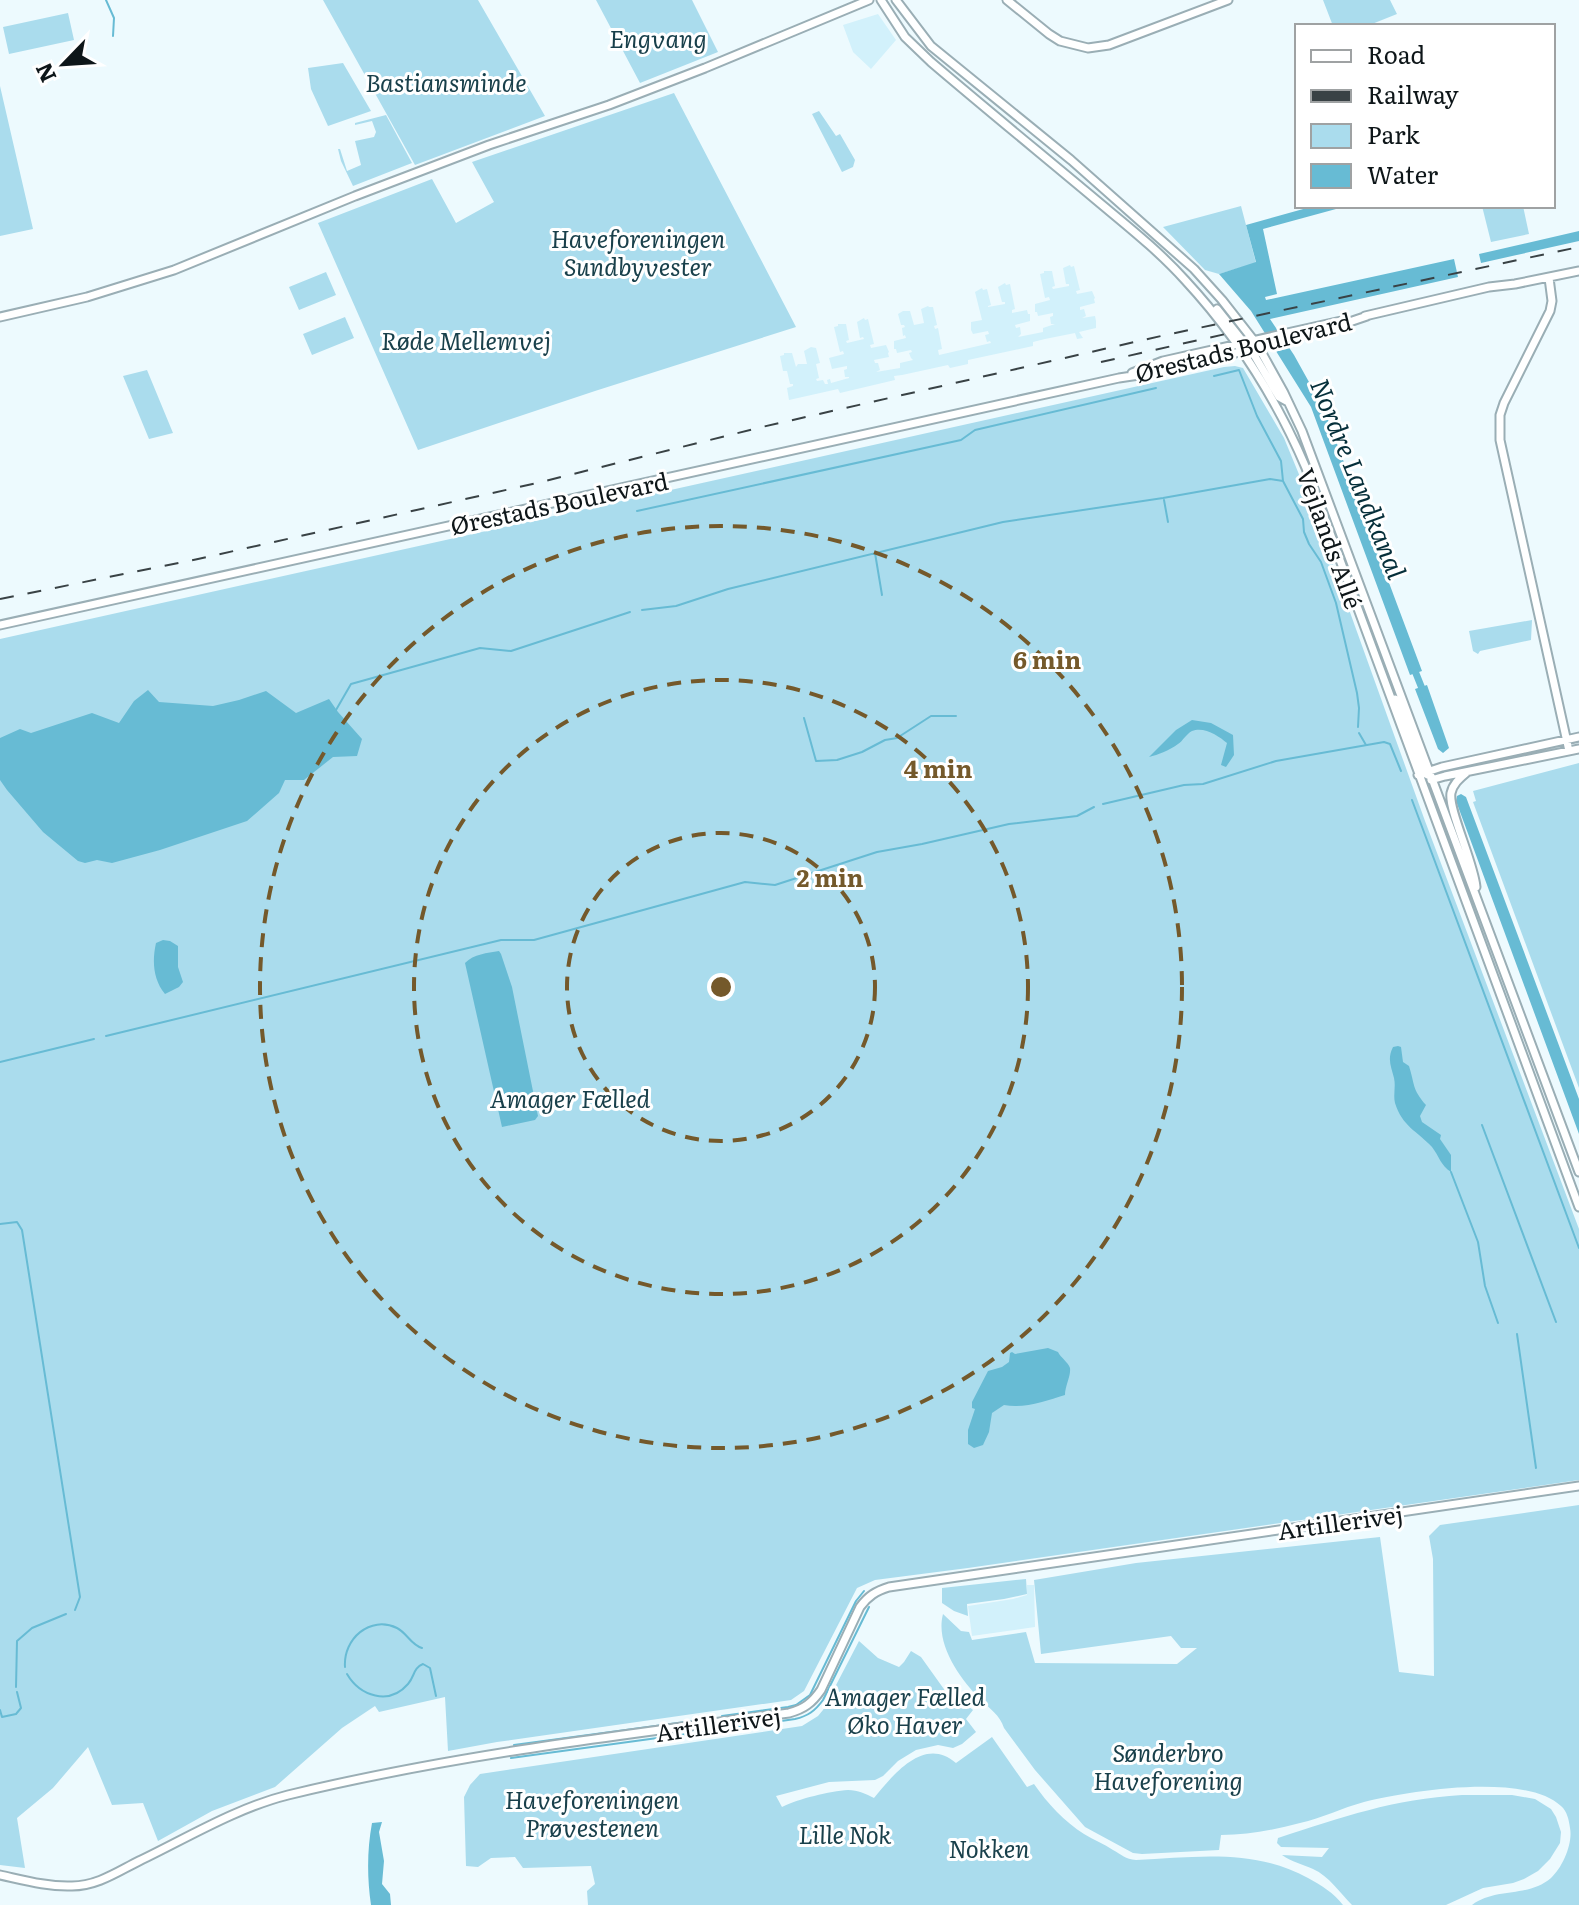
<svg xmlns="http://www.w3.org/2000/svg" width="1579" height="1905" font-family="Literata,serif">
<rect width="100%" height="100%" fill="#edfafe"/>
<!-- built -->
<path fill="#d2f1fb" d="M878,14L896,40L871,69L853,52L843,25Z
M1070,265L1071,267L1074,266L1080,290L1076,291L1077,294L1092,291L1095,298L1094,299L1095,303L1080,307V310L1084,309L1086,316L1082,318L1095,316L1096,321V328L1079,332L1083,338L1077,339L1075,333L1045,339L1033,342V346L968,360V364L950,368L948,365L902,375L894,376L895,380L840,393L838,389L789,400L787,388L793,386V384H790L787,371H783L780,356L784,355V353H792L796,367L798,364H807L804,351L811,347L816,348L820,363L816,364L819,378L816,379L817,381L823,380L825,384H828L827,380L830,379L831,383L849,378V377H845L844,370L847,369V366L832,369L829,358L844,354L843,351L840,352L834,327L838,326V324H846L849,340L846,341L847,343L864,339L863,337L860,338L857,322L864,318L865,320L868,319L874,344L870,345L871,348L886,345L889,352L888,353L889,357L874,360L875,363H878L880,370L876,372L900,368V363L913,360L911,358L909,353L912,352L911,350L897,353L896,349H894V341L906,338L905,335L903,336L902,328L905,327L904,325H901L898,314L903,311H910L914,325L924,323L921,309L928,306L929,307H933L937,325L934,326L935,329L938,328L942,349L938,350L939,355L991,343L990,341L987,342L985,335L989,334L988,331L973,334L971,330V322L982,320L975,292L982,288L983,290L987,289L991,305L988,306V307L1005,304V302H1002L998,287L1005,283L1006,285L1010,284L1015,309L1012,310V313L1027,310L1028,314H1030V321L1015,325L1016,328L1020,327L1021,334L1018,337L1043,332V328L1055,324H1051L1050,317L1053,316V313L1038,316L1037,312H1035V304L1050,300L1049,297L1045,298L1040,274L1044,273V271H1052L1055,286L1052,287L1053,289L1069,286V284H1066L1063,268Z
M1027,1585H1034L1035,1627L972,1636L968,1606L1013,1599L1027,1595Z"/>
<!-- green -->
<path fill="#aadced" d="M323,0H478L545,116L415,165Z
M596,0H692L718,52L640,83Z
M1323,0H1390L1397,14L1367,26H1333Z
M68,13L74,40L9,54L3,27Z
M343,63L371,111L328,126L311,89L308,68Z
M0,86L33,229L0,236Z
M674,93L796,327L595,391L418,450L318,223L432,179L456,223L494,202L472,162Z
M819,111L836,136L840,134L855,160L853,167L842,172L812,114Z
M386,115L412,163L353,186L341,161L338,149H340L347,171L361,165L355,141L374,137L376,132L372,121L355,125V123Z
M1241,206L1256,263L1219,274L1205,270L1163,227Z
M1482,206H1523L1529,234L1491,242Z
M326,272L336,295L299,310L289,287Z
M345,317L354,338L312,355L303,334Z
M1235,366L1243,368L1284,438L1310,501L1425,821L1579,1229V1480L968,1568L875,1580L857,1588L804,1691L791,1700L497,1742L448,1751L445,1697L379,1712L375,1706L342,1728L275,1787L212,1811L158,1841L143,1803L112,1805L88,1747L53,1788L17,1818L25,1868L0,1865V639L1224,367Z
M147,370L173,433L149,439L123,376Z
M1532,620L1531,640L1480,651L1478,654L1473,651L1469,631Z
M1579,763V1088L1473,802L1476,801L1473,791Z
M1579,1505V1905H1472C1496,1887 1528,1898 1551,1878C1563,1867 1573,1843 1570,1828C1569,1820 1567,1811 1561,1806C1525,1772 1407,1791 1364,1802C1342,1808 1322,1818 1300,1823C1274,1830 1248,1835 1221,1835L1219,1850L1142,1854L1133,1853L1085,1827L1035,1770L1004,1728C1000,1715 990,1709 980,1699C960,1679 935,1644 943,1614L961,1631L969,1632L972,1640L1026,1632L1035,1663L1177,1664L1197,1648H1181L1171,1636L1041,1654L1034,1580L1136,1563L1380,1537L1399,1672L1434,1676L1433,1559L1429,1536L1440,1525Z
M1026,1579L1027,1594L1004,1599L967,1604L968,1616L954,1611L942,1603V1588Z
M859,1641L878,1658L899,1667L904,1662L911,1651L921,1657L956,1706L963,1709L968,1706L973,1710L966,1719L976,1732L962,1744L953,1748L938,1745L916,1750L898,1761L883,1776L875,1780L829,1782L776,1796L782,1807C798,1799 830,1791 848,1790C858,1790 866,1794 874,1798C893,1775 924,1735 956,1763L992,1737L1027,1787L1034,1784C1047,1803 1065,1822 1084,1834C1094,1840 1104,1844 1113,1850C1122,1855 1125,1859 1136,1860C1195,1857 1254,1848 1308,1878C1321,1885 1334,1893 1343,1905H588L587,1891L595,1884L591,1866L523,1868L515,1857L491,1858L478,1867L466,1866L464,1797L470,1785L480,1774L802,1726L818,1716L823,1710Z
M1462,1795H1512L1535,1799L1551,1809L1556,1817L1561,1832L1560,1843L1550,1859L1538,1871L1524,1879L1513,1883L1483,1888L1446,1905H1352C1340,1893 1329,1876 1313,1869C1302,1864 1292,1862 1282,1855L1322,1857L1329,1848L1281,1847L1277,1843L1278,1838C1343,1817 1393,1799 1462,1795Z"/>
<!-- water -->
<path fill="#67bbd4" d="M1314,206H1347L1263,229L1277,294L1265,297L1266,300L1454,259L1458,277L1270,319L1294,355L1324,409L1422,671L1410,675L1311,407L1251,311L1219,274L1256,262L1246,225Z
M1579,231V241L1481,263L1479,254Z
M1427,685L1449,748L1443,753L1438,749L1415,689Z
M148,690L159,702L213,706L239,700L266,691L296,713L329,699L338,712L362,739L357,756L333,757L304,780H285L279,793L247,821L160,850L112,863L97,860L85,863L78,861L43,832L7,790L0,780V738L20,729L31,733L92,713L119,723L134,701Z
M1192,720L1211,723L1233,735L1234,755L1226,767L1221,765L1227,743C1219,736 1204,726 1192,731C1186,734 1183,741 1178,744C1170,750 1158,755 1149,757L1176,730Z
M1461,794L1466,797L1579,1099V1134L1456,801L1457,796Z
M163,940L170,941L178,946V967L183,982L179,987L165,994C153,979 152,961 156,943Z
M499,951L501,954L512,987L538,1116L535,1120L502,1127L465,963C474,954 487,953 499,951Z
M1398,1046L1401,1047L1403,1062L1409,1066C1415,1085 1412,1089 1426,1105L1420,1116L1422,1122L1441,1135L1440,1139L1451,1155V1172C1441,1166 1439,1156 1432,1147C1417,1131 1402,1126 1395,1103C1393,1094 1396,1087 1394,1078C1391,1066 1387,1059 1393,1047Z
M1048,1348L1058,1352C1061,1358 1068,1362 1070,1368C1071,1376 1065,1386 1065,1395C1046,1401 1024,1409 1004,1405L992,1413L989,1432L983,1445L974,1448L968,1444V1430L975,1409L972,1408V1402L988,1371L1002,1367L1009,1362L1010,1353L1012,1352L1015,1354Z
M382,1822L379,1832L384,1861L382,1884L390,1894L391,1905H371C367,1877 367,1850 372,1823Z"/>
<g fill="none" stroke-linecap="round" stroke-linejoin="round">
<!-- stream -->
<path stroke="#67bbd4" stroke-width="2" d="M106,0L114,18L113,36
M1214,376L1239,370L1257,416L1281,461L1283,481
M1164,500L1168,522
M637,511L961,440L975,430L1156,388
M875,553L882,595
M642,610L676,606L728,589L1003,522L1163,498L1270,479L1283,481L1303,519L1304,532L1309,544L1321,562L1336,603L1357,693L1359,708L1358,727
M336,710L351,684L480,648L511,651L630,612
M804,718L816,761L837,760L862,752L885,740L897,738L931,716H956
M1359,733L1366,745
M1412,800L1579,1248
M1103,804L1184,785L1203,784L1276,761L1384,742L1390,744L1401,771
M106,1036L501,940H534L745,882L775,885L877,852L922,844L1009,824L1077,816L1094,807
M0,1062L94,1039
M1482,1125L1556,1322
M1451,1172L1478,1242L1485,1286L1498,1323
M0,1224L17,1222L22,1230L80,1597L75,1610
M1517,1334L1536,1468
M345,1667C343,1639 370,1615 397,1628C407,1633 411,1645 422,1648
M347,1674C360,1696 389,1706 408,1684C415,1676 413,1668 423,1664L430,1668L436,1696
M16,1687L17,1641L32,1628L66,1614
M0,1710L2,1717L16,1714L21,1708L17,1692
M722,1716L788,1707L796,1705L810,1695L856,1601L864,1591
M726,1729L795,1719C808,1716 815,1711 823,1700L869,1607
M514,1745L715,1718
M511,1758L716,1730"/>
<!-- canal -->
<path stroke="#67bbd4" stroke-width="7" d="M1413,666L1425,696"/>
<defs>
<path id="tertiary" d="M881,0L905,37L931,62C985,108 1040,153 1095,199C1126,225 1158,250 1185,280C1236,335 1277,400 1306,468L1579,1207
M896,0L931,46L1071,160L1194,269L1222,300L1258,346L1284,393L1302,431L1579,1172
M1007,0L1049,34L1060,41L1088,48L1109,45L1228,0
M1549,278L1552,301L1550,311L1504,403L1500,415V440L1569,751
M1217,309L1244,343
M1365,316L1489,287L1515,284L1579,271
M0,317L87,297L174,270L355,196L489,145L609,105L705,68L869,0
M1250,348L1279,397L1288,402
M1132,373L1163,361L1341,321
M0,625L1119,378L1159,372L1225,356L1270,343L1326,330L1367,316
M1395,699L1424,773L1428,775
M1466,773C1459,779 1453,784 1451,793C1448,809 1474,863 1476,887
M1418,775L1442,767L1579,737
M1431,780L1445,776L1579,749
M0,1875C23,1880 48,1887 72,1886C97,1886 117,1872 139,1861C187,1838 236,1808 288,1795C452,1755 622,1735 789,1713C804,1709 812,1703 821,1690L860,1607C868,1596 876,1591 889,1587L1579,1486"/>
</defs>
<!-- tertiary casing -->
<use href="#tertiary" stroke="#9aaeb5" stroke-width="11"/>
<!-- tertiary -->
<use href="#tertiary" stroke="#fff" stroke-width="7"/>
<!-- rail -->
<path stroke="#394245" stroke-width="2" stroke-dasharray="14 14" stroke-linecap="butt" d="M1101,362L1230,333
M0,599L198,559L537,483L762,427L1161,336L1579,247"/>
</g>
<!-- distance rings -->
<g fill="none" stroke="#74592b" stroke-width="4" stroke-dasharray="14 10">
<circle cx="721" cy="987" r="154"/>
<circle cx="721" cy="987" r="307"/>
<circle cx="721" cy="987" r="461"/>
</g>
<g text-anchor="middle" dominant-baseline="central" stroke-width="6" stroke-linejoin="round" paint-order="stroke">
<!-- park labels -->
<g font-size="24" font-style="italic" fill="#19404b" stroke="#fff">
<text x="658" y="37">Engvang</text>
<text x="446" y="81">Bastiansminde</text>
<text x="638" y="237">Haveforeningen<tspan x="638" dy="28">Sundbyvester</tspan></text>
<text x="466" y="339">Røde Mellemvej</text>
<text x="570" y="1097">Amager Fælled</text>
<text x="905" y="1695">Amager Fælled<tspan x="905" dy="28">Øko Haver</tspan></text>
<text x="1168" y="1751">Sønderbro<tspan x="1168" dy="28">Haveforening</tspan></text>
<text x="592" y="1798">Haveforeningen<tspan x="592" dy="28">Prøvestenen</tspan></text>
<text x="845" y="1833">Lille Nok</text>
<text x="989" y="1847">Nokken</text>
</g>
<!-- street labels -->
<g font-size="24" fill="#0e1619" stroke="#fff">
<text transform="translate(1243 346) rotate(-14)">Ørestads Boulevard</text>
<text transform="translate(559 502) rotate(-12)">Ørestads Boulevard</text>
<text transform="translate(1331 538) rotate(70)">Vejlands Allé</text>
<text transform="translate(1340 1521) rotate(-8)">Artillerivej</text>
<text transform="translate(718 1723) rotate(-8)">Artillerivej</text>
</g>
<!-- water labels -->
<g font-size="26" font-style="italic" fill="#062f3a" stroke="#fff">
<text transform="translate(1360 478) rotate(68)">Nordre Landkanal</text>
</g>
</g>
<circle cx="721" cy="987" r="12" fill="#74592b" stroke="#fff" stroke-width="4"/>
<g font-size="24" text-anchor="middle" font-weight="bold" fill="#74592b" stroke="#fff" stroke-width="6" stroke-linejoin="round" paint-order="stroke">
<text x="1047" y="669">6 min</text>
<text x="938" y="778">4 min</text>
<text x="830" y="887">2 min</text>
</g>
<!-- legend -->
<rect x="1295" y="24" width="260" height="184" fill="#ffffff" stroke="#9fa2a3" stroke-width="2"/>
<rect x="1311" y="50" width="40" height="12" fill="#ffffff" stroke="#9fa2a3" stroke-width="2"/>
<text x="1367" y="64" font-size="24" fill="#0e1619">Road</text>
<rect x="1311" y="90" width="40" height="12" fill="#394245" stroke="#9fa2a3" stroke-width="2"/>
<text x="1367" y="104" font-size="24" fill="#0e1619">Railway</text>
<rect x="1311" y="124" width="40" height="24" fill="#aadced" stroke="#9fa2a3" stroke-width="2"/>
<text x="1367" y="144" font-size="24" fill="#0e1619">Park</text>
<rect x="1311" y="164" width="40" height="24" fill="#67bbd4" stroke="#9fa2a3" stroke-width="2"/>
<text x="1367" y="184" font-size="24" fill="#0e1619">Water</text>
<!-- north arrow -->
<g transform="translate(64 64) rotate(245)" stroke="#ffffff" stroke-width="6" paint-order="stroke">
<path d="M0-6L14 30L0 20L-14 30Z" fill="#0e1619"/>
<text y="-12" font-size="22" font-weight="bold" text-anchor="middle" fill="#0e1619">N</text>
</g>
</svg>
